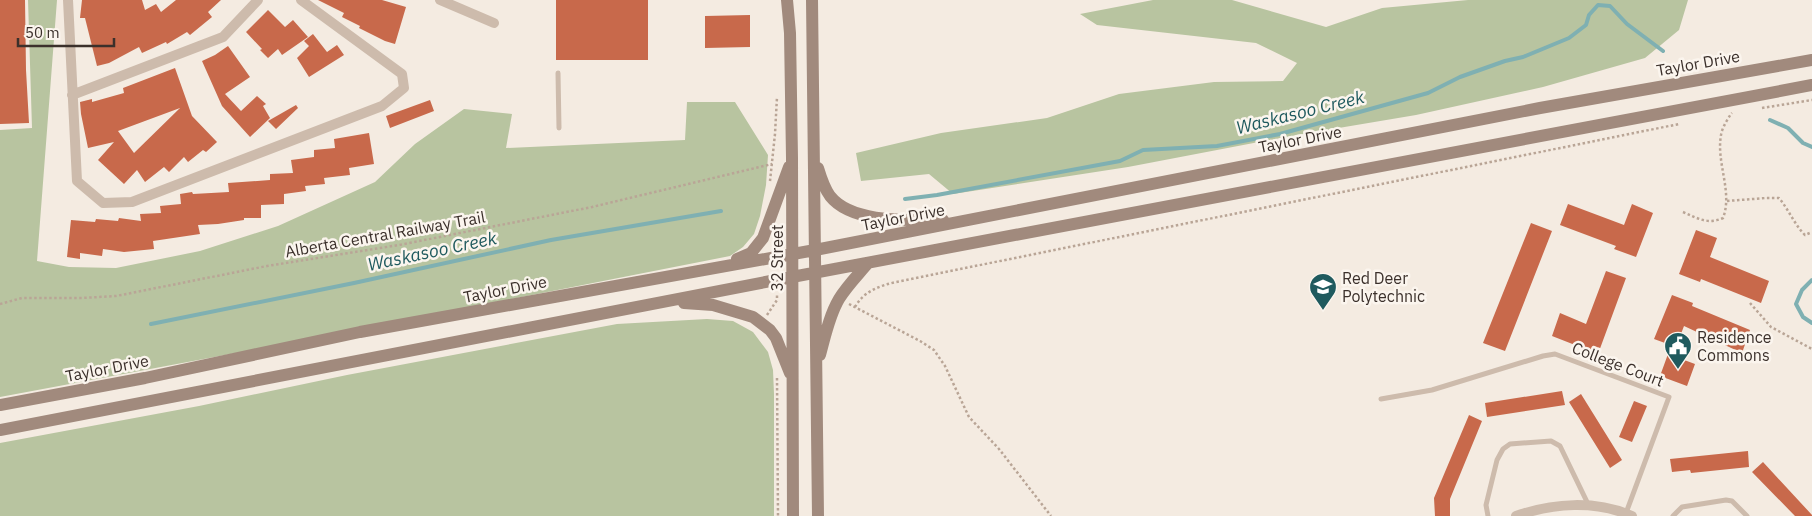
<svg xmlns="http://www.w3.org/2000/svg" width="1812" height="516" font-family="'IBM Plex Sans',sans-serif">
<rect width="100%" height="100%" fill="#f4ebe1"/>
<!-- green -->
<path fill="#b8c4a0" d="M28,0H57L37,261L69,267L116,268L200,251L278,226L375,182L415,144L464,109L512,114L506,148L685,140L687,102H735L768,155L766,185L760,216L754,234L743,247L730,256L268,347L0,397V130L32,128Z
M1153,0H1232L1326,27L1382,8L1468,0H1688L1679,30L1645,58L1543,87L1416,115L1291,136L1128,167L953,194L929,174L861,181L856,153L941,133L1047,118L1119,94L1214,82L1283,81L1297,63L1256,43L1097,25L1080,14Z
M707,319L733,321L753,332L768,352L773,370L774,394V516H0V443L199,406L347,375L617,324Z"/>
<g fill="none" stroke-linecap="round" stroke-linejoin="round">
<!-- stream -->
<path stroke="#7fb0b2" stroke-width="4" d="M1770,120L1788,128L1803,143L1812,147
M905,199L937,195L1120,161L1143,150L1217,146L1280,134L1428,93L1460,77L1505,61L1523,57L1569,38L1586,25L1589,15L1598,5L1610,6L1627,24L1663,51
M1812,280L1802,290L1796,304L1803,317L1812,323
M151,324L354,283L551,240L721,211"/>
</g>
<!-- building -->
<path fill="#c8694b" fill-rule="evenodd" d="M0,0H25L26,70L29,123L0,124Z
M82,0H142L145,10L156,4L161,12L176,0H221L208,12L212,17L190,35L187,32L167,44L166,42L142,53L139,47L109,63L97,66L85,18H80Z
M318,0H382L406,7L395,44L385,41L359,28L360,26L342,17L344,13Z
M556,0H648V60H556Z
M268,10L285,27L293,20L308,37L282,55L278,49L268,58L260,50L262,49L246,32Z
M750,15V47L705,48V16Z
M313,34L327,52L337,45L344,55L309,77L297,58L309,46L304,41Z
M228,46L250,77L225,94L241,111L257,96L266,104L263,106L270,118L250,137L222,106L202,61L215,55Z
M175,68L192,116L217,142L206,152L203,150L188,162L184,157L169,172L164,167L145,182L137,170L124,184L98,160L114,142L88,148L81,114L80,102L92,99V102L124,93L123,88ZM180,108L134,153L118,131Z
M430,100L434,111L390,128L386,116Z
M296,105L298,108L276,129L268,121Z
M369,133L374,164L349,168L350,175L324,178L325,184L305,186L306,191L284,194V204L261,205V218H244V220L218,224L198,225L200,234L153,241L154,249L124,252L103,249L102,256L80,253V259L67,257L71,220L95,222L96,219L118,221L119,218L141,221L140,214L161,213L160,206L181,204L180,194L192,192L193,194L229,192L228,183L270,180V174L293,173L291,160L314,157V150L335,148L334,139Z
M1568,204L1624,225L1632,204L1653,213L1636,257L1614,249L1616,246L1560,225Z
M1531,223L1552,231L1505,351L1483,343Z
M1696,230L1717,238L1710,257L1769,281L1761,303L1701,279L1700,282L1679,274Z
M1606,271L1626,278L1598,354L1552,336L1560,313L1586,324Z
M1672,295L1693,303L1692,306L1750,330L1742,353L1684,326L1676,347L1654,339Z
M1668,354L1695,364L1687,386L1660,376Z
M1562,391L1565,405L1487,417L1485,403Z
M1581,394L1622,460L1610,468L1569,402Z
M1634,401L1647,406L1632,442L1619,437Z
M1469,415L1482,421L1450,499V516H1435L1434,498Z
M1748,451L1749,467L1691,473L1690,470L1672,472L1670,459Z
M1763,462L1812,515V516H1795L1752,472Z"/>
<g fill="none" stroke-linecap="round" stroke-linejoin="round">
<!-- path -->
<path stroke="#b9a596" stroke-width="2.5" stroke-dasharray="2.5 2.5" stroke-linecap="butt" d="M1762,108L1812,100
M770,181L775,134L777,97
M1727,201L1766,198H1779C1789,210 1794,224 1805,235L1812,232
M1683,212C1697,218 1708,225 1723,218C1733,192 1716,163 1721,135C1722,128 1727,120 1731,114L1732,113
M1750,303L1771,327L1812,349
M0,304L22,298H82L116,296L267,266L399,245L592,207L772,164
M849,304L920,341L934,350L945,366L969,417L999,449L1051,516
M855,307C864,291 879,286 896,282L1679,124
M767,315L777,300V293
M777,378L778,516"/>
<!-- service -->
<path stroke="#cdbbac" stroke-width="5" d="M558,73L559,128
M1381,399L1432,390L1543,356L1555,354L1669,397L1626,513
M1488,516L1486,505L1497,460L1503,449L1510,444L1551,441L1560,446L1589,506
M1673,516L1682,507L1726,500L1732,501L1747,516"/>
<!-- minor -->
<path stroke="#cdbbac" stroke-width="10" d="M68,0L77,181L103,203L132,202L382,106L404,88L402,74L301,0
M440,0L494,23
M72,95L223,37L258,0
M1516,516C1553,503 1595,500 1632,516"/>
<!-- secondary -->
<path stroke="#a18a7d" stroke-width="12" d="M787,0L790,33L792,158L793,516
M812,0L818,516
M818,168C821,178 824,188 830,196C852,224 910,220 943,220
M737,259L751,253L763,238L789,167
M684,303L713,305L753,317L770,330L776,338L790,373
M820,355C825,337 829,316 839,299C847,286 858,275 868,263
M0,405L145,378L360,332L815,250L1540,108L1812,60
M0,430L776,280L1812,85"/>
</g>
<!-- icons -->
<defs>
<symbol id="university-pin" viewBox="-11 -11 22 30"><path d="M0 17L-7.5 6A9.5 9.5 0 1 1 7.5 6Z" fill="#1f5a5e" stroke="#fbf5ee"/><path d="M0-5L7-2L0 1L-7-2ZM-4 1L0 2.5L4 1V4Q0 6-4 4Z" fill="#fff"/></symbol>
<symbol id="civic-pin" viewBox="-11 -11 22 30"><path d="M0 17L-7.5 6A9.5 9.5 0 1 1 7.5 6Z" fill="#1f5a5e" stroke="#fbf5ee"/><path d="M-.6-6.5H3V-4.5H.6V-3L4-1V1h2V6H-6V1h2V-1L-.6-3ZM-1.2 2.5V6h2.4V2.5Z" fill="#fff"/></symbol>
</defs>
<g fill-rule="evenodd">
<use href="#university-pin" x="1307" y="271" width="32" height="43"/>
<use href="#civic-pin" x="1662" y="330" width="32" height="43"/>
</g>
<g text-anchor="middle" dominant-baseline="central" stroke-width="5" stroke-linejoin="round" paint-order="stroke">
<!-- street labels -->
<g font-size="16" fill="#3b302b" stroke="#fbf5ee">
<text transform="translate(1698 63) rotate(-10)">Taylor Drive</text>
<text transform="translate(1300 139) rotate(-11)">Taylor Drive</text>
<text transform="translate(903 217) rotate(-11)">Taylor Drive</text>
<text transform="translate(385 234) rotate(-10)">Alberta Central Railway Trail</text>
<text transform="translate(777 258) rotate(-90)">32 Street</text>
<text transform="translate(505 289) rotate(-11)">Taylor Drive</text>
<text transform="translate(1618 364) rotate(21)">College Court</text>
<text transform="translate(107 368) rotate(-11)">Taylor Drive</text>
</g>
<!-- poi labels -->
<g font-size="16" fill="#3b302b" stroke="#fbf5ee" text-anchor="start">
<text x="1342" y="278">Red Deer<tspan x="1342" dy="18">Polytechnic</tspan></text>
<text x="1697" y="337">Residence<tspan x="1697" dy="18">Commons</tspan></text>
</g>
<!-- water labels -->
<g font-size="18" font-style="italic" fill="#1f5a5e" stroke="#fbf5ee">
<text transform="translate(1300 112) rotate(-14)">Waskasoo Creek</text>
<text transform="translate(432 251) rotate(-12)">Waskasoo Creek</text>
</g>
</g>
<!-- scale -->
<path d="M18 38v8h96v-8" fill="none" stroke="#3b302b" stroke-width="2.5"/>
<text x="25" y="38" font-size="15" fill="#3b302b" stroke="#fbf5ee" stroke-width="4" paint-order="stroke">50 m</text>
</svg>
